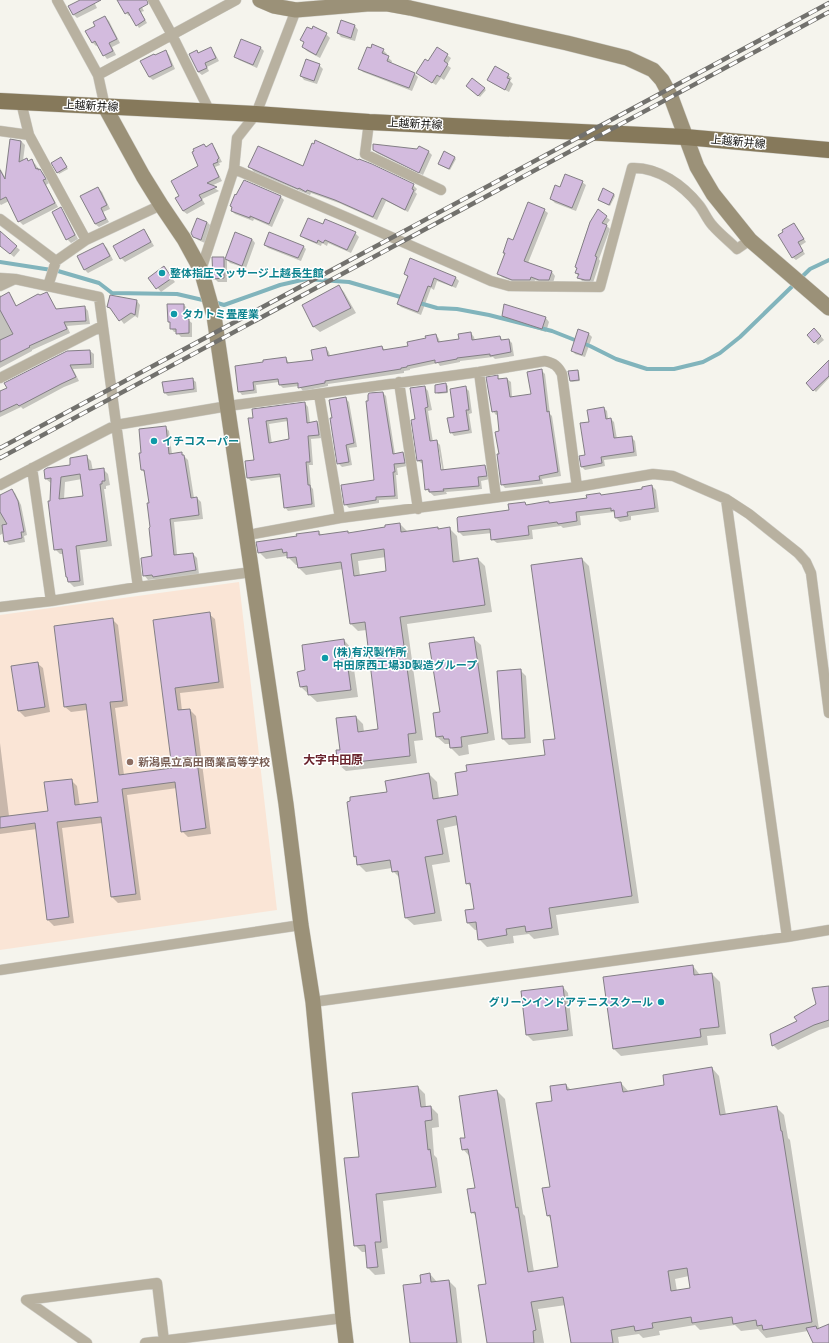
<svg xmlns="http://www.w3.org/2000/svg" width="829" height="1343" font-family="'Source Sans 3','Noto Sans JP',sans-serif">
<rect width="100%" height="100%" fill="#f5f4ed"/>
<!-- education -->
<path fill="#fae5d6" d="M239,582L277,910L0,950V615Z"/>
<!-- shadow -->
<path fill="#0003" fill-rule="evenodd" d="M83,0H93L97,8L77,18L74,15Z
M118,0H138L144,11L141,12L147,23L139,28L131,15L129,16L126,13Z
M105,17L109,21L120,43L112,47L116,55L107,59L104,55L98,45L96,46L92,42L96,26Z
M341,22L355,26L358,30L355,41L341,37L338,33Z
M314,28L326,34L330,38L320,58L307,51L303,47L305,43L302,40L312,31Z
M260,47L264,51L257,68L239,60L235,57Z
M210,48L214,52L219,61L207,67L209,71L202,75L198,72L197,51L199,54Z
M437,48L451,58L447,65L451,68L444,80L441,78L436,85L418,73L428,62Z
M383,50L387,54L386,56L392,61L391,64L414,73L418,77L412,91L363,72L359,68Z
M165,51L169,55L175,69L153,80L149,77L156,56Z
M319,65L323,69L317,84L304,80L301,76Z
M508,75L512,78L510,81L513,84L509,92L492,83L489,80Z
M473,79L486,90L480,97L467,86Z
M11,140L21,141L25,145L23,161L27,159L29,162L32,161L36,165L39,171L40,170L44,174L49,183L46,185L58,207L23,225L19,221L9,201L1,205L0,204V168L6,179Z
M204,145L206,147L212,145L215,148L222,162L219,163L220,165L215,167L222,181L211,186L219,191L202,199L205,204L187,214L183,211L181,196L200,167L195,152Z
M314,145L413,185L417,189L415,192L417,194L408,212L386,201L377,220L339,203L311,193L310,195L254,172L250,167H303Z
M419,148L429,152L432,155L423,175L377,153L374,150H418Z
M454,157L456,159L450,170L440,165Z
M63,160L68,169L59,174L58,172Z
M244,181L281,197L284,200L272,227L254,219L253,221L235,214L232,211L237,196Z
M582,182L586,185L576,211L555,203L551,199L561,189Z
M98,188L102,192L110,209L103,212L109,222L99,227L95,224L81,197Z
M614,194L615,196L610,206L599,200Z
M61,209L64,212L78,239L71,243L67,239Z
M544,210L548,213L528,263L552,272L555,276L553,283H544L535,280L534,283H517L502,277L498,273L506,254L504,252Z
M599,211L610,220L606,225L610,229L599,259L600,261L593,283L582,281L576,273L584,243L583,242L590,222Z
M197,219L207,222L211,226L205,243L198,240L194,236Z
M794,224L806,242L800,246L805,254L796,260L792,257Z
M323,226L355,233L359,237L351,253L328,243L327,246L322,243L321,246L305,239L302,236Z
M144,230L147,234L154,246L125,262L121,258Z
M0,233L20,250L14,257L0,245Z
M235,234L252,239L255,243L246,268L230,263L227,260V282H218L214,278L223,258L226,260Z
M103,244L107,248L113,260L88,273L85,270L78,256Z
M265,245L303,246L306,249L301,261L268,248Z
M164,268L175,282L161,292L149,278Z
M405,274L455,277L459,281L456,288L437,281L434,290L431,288L421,315L401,307L398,304L408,277Z
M339,286L344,292L356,313L320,332L314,327L303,305Z
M9,293L12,297L17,307L47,294L57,310L85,307L88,311L90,324L67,326L70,333L32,350V351L0,368V295L2,297Z
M111,296L137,301L140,305L138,318L135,316L124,324L114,311L108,307Z
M184,305L187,308L188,320L192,323V337H181L177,332H174L171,328V323L169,322Z
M505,305L546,318L549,322L546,332L506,320L503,316Z
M471,333L474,337L475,341L500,337L503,341L509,340L512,343L514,356L495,359L493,357L460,361V362L440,366L438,363L410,369V370L404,371V373L328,384V386L303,391L299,386L283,388L280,385L279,382L256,385L257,393L242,395L239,391L264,363L286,358L289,363L314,361L326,348L329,352L330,356L382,347L386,351L409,347L436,335L439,339L440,343L460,340Z
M588,333L592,337L585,357L575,354L572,350Z
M818,333L824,340L818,345L815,342Z
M90,351L94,354V368L73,369L79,381L64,387L23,409L21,407L0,417V392Z
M829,362V378L816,392L807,383Z
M541,370L545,374L550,414L552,416L561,476L542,479L543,484L505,488L502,484L500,455L501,432L498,414L496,415L493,411L497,377L500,379H507L511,382L512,397L533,395Z
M577,371L579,372L580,381L572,382L570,381Z
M192,379L196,382L197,392L168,396L165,393Z
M446,384L448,386V393L438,394L436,392Z
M425,387L428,391L432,410L428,411L433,442L436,441L440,445L444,470L485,466L488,470L490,479L481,481L482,489L446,492L447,494L434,496L426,489L423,464L418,461L416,420ZM436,444H438L443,474L441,475Z
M465,387L469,391L472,413L469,414L472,433L454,436L451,432Z
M383,393L386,396L395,454L403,453L406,456L407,466L397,468L398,475H396L398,499L379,500V503L349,508L345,504L375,481L370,402Z
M345,398L349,402L357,447L349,448L352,465L342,467L338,463L334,418Z
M305,403L308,407L310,423L317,422L320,425L322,438L311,439L313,465H309L311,487L313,489L315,507L288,511L285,507L281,477L251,481L248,478L246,462L255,461L254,419ZM288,421L291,440L272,444L269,424Z
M604,408L607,411L608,419H611L614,422L617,439L631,437L635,441L637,456L604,460L605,466L585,470L582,467L581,457L587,456L590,423Z
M165,427L169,431L172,454L181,453L188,460L194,498H197L201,502L203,519L174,522L177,555L193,554L197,558L199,574L158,580L156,579L148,580L144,575L153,557L150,503L146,474L142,470L143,454Z
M86,456L91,461L93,471L103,469L108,474L110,485L106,486V489H104L112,546L80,550L84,585L74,587L69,582L64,554H60L55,549L51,502L52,484L46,479L72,466ZM82,479L84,496L64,499L65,482Z
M652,486L656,490L659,512L631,516V520L620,522L616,518L614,512L580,516L581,525L563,528L561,526L532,530L533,539L497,543L492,539V533L463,536L459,532L458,519L510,511L525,503L527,506L549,502L550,504L643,490Z
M11,490L15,493L21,505L27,535L24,536L25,542L9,545L5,541L4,533L0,535V496Z
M400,524L408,532L450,529L457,536L460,562L478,559L485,566L492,612L407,624L423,740L414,741L417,763L346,771L338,764L341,751L356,717L363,724L364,732L379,730L367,630L358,631L351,624L343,569L306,575L298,567V565H296L287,556L266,559L259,552L298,537L319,532L322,536L347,532L349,534ZM386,557L387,572L360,576L358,561Z
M582,559L589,566L639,903L556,915L559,935L534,939L529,934L513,936L514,943L487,947L479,939L478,930H475L468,923L475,910L472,888L467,883L458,825L444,828L450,862L432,865L442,921L414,925L406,918L400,878L393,871L392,868L366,872L358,864L357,859L355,856L388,793L429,774L437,782L439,799L459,796L546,756L556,739Z
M209,614L215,619L224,688L180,693L182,711L190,710L196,716L211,834L188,837L182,831L177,788L127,795L141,900L118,903L112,897L102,823L62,828L74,923L54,926L48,920L37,829L0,834V743L9,816L49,811L71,780L77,786L80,806L99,803L87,710L71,712L65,707L112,619L118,625L128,706L115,708L124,775L173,769L154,621Z
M473,638L481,645L495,740L468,745L469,754L459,756L451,748L449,744H445L437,737L441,713Z
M344,640L351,648L358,697L317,702L301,687L307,671Z
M37,663L43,668L50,712L25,717L19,711Z
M520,670L526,676L531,743L509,745L503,739Z
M693,966L700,975L712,974L720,982L726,1034L707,1036L708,1045L621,1056L613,1048Z
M563,987L568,993L573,1036L533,1041L527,1035L522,992Z
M829,987V1027L819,1030L778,1050L773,1045L817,1005Z
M712,1068L719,1076L726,1115L776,1107L784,1115L788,1138L790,1140L819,1329L829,1325V1343H814L808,1331L766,1338L758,1329L741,1331L735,1325L700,1330L695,1325L659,1331L660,1335L643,1338L639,1334L618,1337L619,1343H572L566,1305L538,1309L544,1343H488L487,1285L476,1216L472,1212L476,1189L471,1158L463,1149L466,1138L497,1091L505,1099L523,1214L525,1216L534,1272L560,1268L552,1220L548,1216L551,1188L554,1102L566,1085L571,1090L621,1083L629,1092L666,1086ZM689,1276L691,1289L677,1291L675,1279Z
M418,1087L425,1094L426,1108L431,1107L438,1114L439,1127L432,1128L434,1155L437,1158L442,1193L383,1201L388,1248L382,1249L385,1274L375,1275L368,1268L366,1252H362L355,1245L360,1158Z
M430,1274L437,1282L449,1281L456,1288L462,1343H411L422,1284Z"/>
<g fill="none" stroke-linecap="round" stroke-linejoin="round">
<!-- stream -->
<path stroke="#81b4bc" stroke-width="4" d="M0,262L58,271L99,283L112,293L177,294L207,301
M214,302L224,305L280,285L306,279L349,282L404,298
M416,302L437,308L457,309L489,315L552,331L590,346L616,359L647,369H674L703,362L720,353L740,337L810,269L829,260"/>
</g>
<!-- building -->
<path fill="#d3bbde" stroke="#837f85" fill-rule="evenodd" d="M80,0H101L73,15L68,6Z
M117,0H147L148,4L139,9L145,20L136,26L128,12L125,14Z
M105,16L117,39L109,43L113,51L103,56L95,41L92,43L85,31L95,26L93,22Z
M341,20L355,25L351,38L337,33Z
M313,26L327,33L316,55L302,47L304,42L300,40L307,27L312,29Z
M241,39L261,47L253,65L234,57Z
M372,44L384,49L382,53L389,56L387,61L415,73L409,88L358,69L367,47L371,48Z
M211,47L216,58L205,63L207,68L198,72L189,54L197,50L198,53Z
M437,47L448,54L444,61L448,64L440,77L437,75L432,83L416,73L425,59L428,61Z
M166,50L172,66L149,77L140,61L154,54L155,55Z
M306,59L320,64L314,81L300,76Z
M495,66L509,74L507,78L510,79L505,90L487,80Z
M472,78L485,88L478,96L466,86Z
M10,139L21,141L19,162L27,158L28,161L32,159L36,169L38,168V170L40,169L46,179L43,180L55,203L18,222L6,197L0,200V170L5,179Z
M315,140L358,160L359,159L372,164L414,184L412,189L414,190L405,210L382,198L373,217L335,200L307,190L306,192L299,188L298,189L248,167L258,146L303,166L312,143L314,144Z
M212,143L219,158L217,160L218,162L213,164L219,177L207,183L217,187L199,195L202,200L183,211L175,198L179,196L171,181L198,166L192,152L194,151L193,149L204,144L206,147Z
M373,144L417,149L419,146L429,151L419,173L373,150Z
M444,151L455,157L449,169L438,164Z
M61,157L67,167L57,173L51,163Z
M565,174L583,181L572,208L550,199L555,185L560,187Z
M244,180L281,196L269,224L250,216V218L231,211L232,207L230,206L235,194L236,195Z
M98,187L107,205L101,208L106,219L95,224L80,196Z
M603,188L614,194L609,205L598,200Z
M528,202L545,209L524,261L552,271L549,280H539L531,277L530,280H512L497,274L505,253H503L508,238L513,240Z
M61,207L75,235L66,240L52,212Z
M598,209L607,216L602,223L607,225L595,256L597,257L590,280H585L577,278L579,274L575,273L577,268L575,267L590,222Z
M197,218L207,222L201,240L193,237L191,233Z
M308,218L323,224L325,219L356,232L347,250L325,240L323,243L318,240L317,243L300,236Z
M794,223L804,239L798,242L803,251L792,258L778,235L783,232L782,230Z
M144,229L151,242L120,259L113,246Z
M0,231L17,246L10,254L0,246Z
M235,232L252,239L242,266L225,259Z
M269,232L304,246L298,258L264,245Z
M103,243L110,256L84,270L77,256Z
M212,257H224V278L213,279Z
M410,258L456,277L452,286L434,278L431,287L428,286L418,312L397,304L408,276L404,274Z
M164,266L172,278L156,289L148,278Z
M339,285L351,308L313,327L302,305Z
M9,292L16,306L38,294L40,295L47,292L56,309L85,306L86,321L64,322L67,329L29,346L30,347L0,362V340L13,334L0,310V297Z
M110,295L137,300L135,315L131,313L119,321L110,308L107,307Z
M167,304H184V319H189V333L176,334V329H170V322H168Z
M504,304L546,317L542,329L502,316Z
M814,328L821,336L814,343L807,335Z
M578,329L589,333L582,355L571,351Z
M471,332L472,340L500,336L501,340L509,339L511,352L490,356V354L457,358V359L435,363V360L407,366V367L401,368V369L325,381V383L298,388V383L279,385L278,379L253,382L254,390L238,392L235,366L263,362V360L286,357L287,363L313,360L311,350L326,347L328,356L382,346L383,350L408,346L407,342L426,338L425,336L436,334L438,342L459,339L458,334Z
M90,350L91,364L70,365L76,377L61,384L19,406L17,404L0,412V391L7,388L4,383L67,351Z
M829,360V376L813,391L806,383Z
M542,369L547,412L549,411L558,472L539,476L540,480L501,485L497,454H499L495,432L499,431L497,411L492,412L486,377L498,375V379L507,378L510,397L531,394L527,372Z
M578,370L579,380L570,381L568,371Z
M193,378L194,389L164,393L162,382Z
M446,383L447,392L435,393V385Z
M425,386L428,407L425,408L430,441L437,440L441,470L485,465L487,476L478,477L479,486L443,489L444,491L429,492V489L425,490L422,460L417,461L411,420L415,419L410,388Z
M466,386L469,410H466L469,430L450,433L447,418L454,417L450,389Z
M383,392L393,454L403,452L405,463L394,464L395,472H393L395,496L376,497V500L344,505L341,485L374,480L366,401H368V395L369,393Z
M346,397L354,443L346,445L349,462L337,464L330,418H332L329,400Z
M305,402L307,423L317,421L319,435L308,436L310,462H306L308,485H310L312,504L284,508L280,474L247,478L245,461L254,460L248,418H253L252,409ZM287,418L289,439L269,443L266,421Z
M604,407L606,419L611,418L614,438L632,436L634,452L601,457L602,463L581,467L579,456L585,455L580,423L589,422L587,410Z
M166,426L169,454L182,452V455H184L191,498L197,497L199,515L170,519L174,555L193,553L196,570L153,577L152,575L143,576L141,558L152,556L149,528L150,527L147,503H149L144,470H141L139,453H141L139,429Z
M87,455L89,470L104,468L105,481H102V484H100L107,541L76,546L80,581L68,582L67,577H66L62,549L54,550L48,501H50L51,478L45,479L44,470L47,468L70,465V458ZM80,474L83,496L59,499L61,477Z
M652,485L655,508L627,512L628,516L615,518L614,510L611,511V508L576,512L577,521L558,524L557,522L528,526L529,535L491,540L490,529L458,532L457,518L458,517L509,510L508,504L525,502L526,505L549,501V503L587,498L586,495L600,493L601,495L642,489V487Z
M12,489L18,501L24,532H21L22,538L4,542L2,525L7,524L0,512V495Z
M400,523L401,532L438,527V529L450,527L453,562L478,558L485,605L400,617L416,733L408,734L410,756L338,764L336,750H340L336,718L356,716L358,732L378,729L365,622L350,624L341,562L298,568L296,557L287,558V552L283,553L282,549L258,553L256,542L297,536L296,534L319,531V535L348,531V533L385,527V525ZM384,549L386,571L354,576L351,554Z
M582,558L632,896L549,908L552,928L526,932L525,926L506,929L507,935L478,940L476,922L467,923L465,910L474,909L470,883L466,884L456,816L437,820L443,854L425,857L435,913L405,918L398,871L392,872L390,860L357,865L356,856L354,857L347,802L350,801V797L387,792L385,781L429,773L433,799L458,795L455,773L467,771L466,765L545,755L543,740L555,739L531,565Z
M210,612L219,682L175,688L178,710L190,709L206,828L181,832L175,782L122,789L136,894L111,897L101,817L57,822L69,917L47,920L35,823L0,828V817L48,811L44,782L72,779L75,805L98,802L86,704L64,707L54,626L113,618L123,701L110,702L119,775L172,768L153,620Z
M474,637L488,733L461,737L462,747L450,748L449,739H444L443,736L436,737L433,713L440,712L429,643Z
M344,639L351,690L308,695L307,686L300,687L297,672L305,670L302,645Z
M38,662L45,707L18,711L11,666Z
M521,669L525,738L502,739L497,671Z
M693,965L694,975L712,973L719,1027L700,1029L701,1037L613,1049L603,977Z
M563,986L568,1030L526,1035L521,991Z
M829,986V1020L814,1025L772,1046L770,1034L797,1021L794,1017L816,1004L812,988Z
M712,1067L720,1115L777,1106L781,1131H782L812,1322L763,1330L762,1325L757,1326L756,1320L733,1324L732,1317L692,1323L691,1317L652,1323L653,1328L635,1331L634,1326L611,1330L613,1343H571L563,1297L531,1302L536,1330L533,1331L534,1343H487L478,1285L486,1284L475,1212L471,1213L467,1189L475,1188L468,1149L462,1150L460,1138H465L459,1096L497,1090L516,1208L518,1207L528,1272L558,1267L550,1215L547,1216L542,1188L550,1187L536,1103L552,1101L550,1086L566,1084L567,1090L621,1082L623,1092L664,1085L663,1075ZM687,1268L690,1288L671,1291L668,1271Z
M418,1086L421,1107L431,1106L432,1120L425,1121L428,1150L430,1149L436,1187L376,1194L381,1242H375L378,1267L367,1268L365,1245L354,1246L344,1158L359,1157L352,1093Z
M430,1273L431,1282L449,1280L457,1343H410L403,1285L421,1283L420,1275Z
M829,1324V1343H813L806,1328L816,1326L817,1329Z"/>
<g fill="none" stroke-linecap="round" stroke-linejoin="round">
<defs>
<path id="street" d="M57,0L98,75L105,107
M153,0L172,35L210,112
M98,75L236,0
M21,102L29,135L86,240L56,261
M369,122L365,154L441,190
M0,131L29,135
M234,169L346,217L491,281L509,286L600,287L632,168C658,167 683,185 699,205C704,211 707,220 713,226C720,234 729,241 737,249L750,240
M0,219L56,261L48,286
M86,240L161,205
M201,270L234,169L237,138L256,114L296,10
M0,278L15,279L99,297L138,587
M0,286L15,279
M479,372L496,497
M0,378L102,326
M399,382L418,509
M319,394L340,518
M32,468L51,601
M0,485L116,425L228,406L479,372L545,361C554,363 558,366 562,374L577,487L340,518L248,535
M577,487L653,474L673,476L726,499L749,514L798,553L806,562L811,573L829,713
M726,499L787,937
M0,607L51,601L138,587L252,572
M0,970L301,925
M313,1002L787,937L829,930
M87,1343L26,1300L157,1283L164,1341
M145,1343L343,1318"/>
<path id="secondary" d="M260,0L274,6L296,10L367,4H388L410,8L567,43L627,58L653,70L662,80L671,97L697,167L713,194L750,240L829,308
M105,107L143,176L161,205L184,239L201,270L214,316L286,804L301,925L313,1002L343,1318L346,1343"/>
<path id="primary" d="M0,101L256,114L369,122L685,137L829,150"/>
</defs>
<!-- street casing -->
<use href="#street" stroke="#d0cfc9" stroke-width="11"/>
<!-- secondary casing -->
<use href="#secondary" stroke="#d0cfc9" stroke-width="16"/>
<!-- primary casing -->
<use href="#primary" stroke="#d0cfc9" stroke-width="17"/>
<!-- street -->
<use href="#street" stroke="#b8b1a0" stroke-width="10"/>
<!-- secondary -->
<use href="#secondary" stroke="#9b9178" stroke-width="15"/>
<!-- primary -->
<use href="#primary" stroke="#86795b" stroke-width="16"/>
<defs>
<path id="rail" d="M0,448L829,3
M0,458L829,12"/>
</defs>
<!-- rail casing -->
<use href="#rail" stroke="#72716d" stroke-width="4.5"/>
<!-- rail -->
<use href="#rail" stroke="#fff" stroke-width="3" stroke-dasharray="9" stroke-linecap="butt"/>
</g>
<!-- markers -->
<g fill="#0f9aa8" stroke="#fff" stroke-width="1.5">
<circle cx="162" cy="273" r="4"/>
<circle cx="174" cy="314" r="4"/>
<circle cx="154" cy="441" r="4"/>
<circle cx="325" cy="658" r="4"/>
<circle cx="661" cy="1002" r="4"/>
</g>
<circle fill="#8d6e63" stroke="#fff" stroke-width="1.5" cx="130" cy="762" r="4"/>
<g text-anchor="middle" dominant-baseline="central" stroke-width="3" stroke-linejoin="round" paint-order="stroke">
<!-- street labels -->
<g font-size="11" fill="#100f0d" stroke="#fff">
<text transform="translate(91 106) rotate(3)">上越新井線</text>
<text transform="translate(415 124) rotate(3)">上越新井線</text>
<text transform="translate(738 142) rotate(5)">上越新井線</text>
</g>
<!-- culture labels -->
<g font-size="11" font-weight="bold" fill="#0d838f" stroke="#fff" text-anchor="start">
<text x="170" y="273">整体指圧マッサージ上越長生館</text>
<text x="182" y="314">タカトミ畳産業</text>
<text x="162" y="441">イチコスーパー</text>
<text x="333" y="652">(株)有沢製作所<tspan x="333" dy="13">中田原西工場3D製造グループ</tspan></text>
<text x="653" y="1002" text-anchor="end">グリーンインドアテニススクール</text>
</g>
<!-- education labels -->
<g font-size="11" font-weight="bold" fill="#785e54" stroke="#fff" text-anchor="start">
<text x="138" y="762">新潟県立高田商業高等学校</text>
</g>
<!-- neighbourhood labels -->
<g font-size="12" font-weight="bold" fill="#6b252e" stroke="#fff">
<text x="333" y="760">大字中田原</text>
</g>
</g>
</svg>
